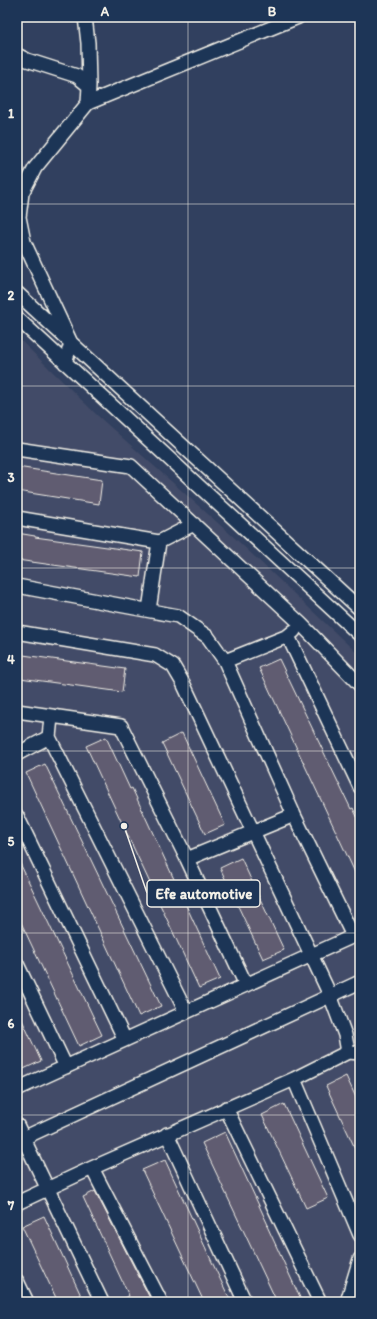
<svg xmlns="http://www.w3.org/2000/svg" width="377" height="1319" font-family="Itim,sans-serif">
<rect width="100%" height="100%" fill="#31405f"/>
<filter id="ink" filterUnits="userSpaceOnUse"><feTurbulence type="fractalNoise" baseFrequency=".025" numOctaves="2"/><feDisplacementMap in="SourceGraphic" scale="8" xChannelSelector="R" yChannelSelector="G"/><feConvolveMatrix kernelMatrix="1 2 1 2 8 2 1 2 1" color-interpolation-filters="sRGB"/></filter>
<g filter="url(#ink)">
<!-- built -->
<path fill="#434b67" d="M17,337L98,416L238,541L360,656V1302H17Z"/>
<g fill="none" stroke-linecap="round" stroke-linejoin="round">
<!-- canal -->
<path stroke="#3f6a85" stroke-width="10" d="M360,1083V1085"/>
</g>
<!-- building -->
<path fill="#605b71" stroke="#f4f1e8" d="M17,467L102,480L99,504L17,491Z
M17,533L35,536V537L143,552L140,577L17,560Z
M23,655L125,669L122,692L20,678Z
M279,659L351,809L353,808L360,823V883L259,668Z
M182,733L225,825L205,834L162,743Z
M106,737L130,789L132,788L220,979L199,988L86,746Z
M45,764L161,1006L139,1016L26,773Z
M17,857L102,1035L79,1046L17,914Z
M241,858L284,950L263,959L220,868Z
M17,1009L41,1061L17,1072Z
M346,1076L360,1106V1159L326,1086Z
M284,1104L328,1198L306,1208L262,1115Z
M225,1132L268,1225L267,1226L302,1302H277L202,1143Z
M165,1160L212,1262L231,1302H204L142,1170Z
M95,1191L152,1302H117L129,1296L83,1197Z
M44,1216L84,1302H58L22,1226Z"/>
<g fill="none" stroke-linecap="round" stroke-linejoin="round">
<defs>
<path id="minor" d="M85,17L88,43L89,86
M17,55L27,60L77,76L89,86L88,103
M17,293L360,609
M17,318L360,635
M65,363L71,343L24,242L19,217L22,193L35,168L88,103L298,17
M17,449L131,466L301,624L360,685
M17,518L159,542L194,524
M17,586L178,616L208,637L225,661L294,815L353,936
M149,610L159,542
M17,632L155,655L173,666L183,683L330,995L345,1035L348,1052
M288,636L360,787
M225,661L288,636L294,631
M17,711L121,726L187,859L246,985
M49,737L186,1012
M17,754L49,737L51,717
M17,816L125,1040
M187,859L294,815
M17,964L66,1067
M294,1079L360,1235
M17,1089L360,933
M226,1108L320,1302
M17,1125L102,1302
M167,1134L245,1302
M17,1141L360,982
M92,1168L161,1302
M17,1203L92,1168L294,1079L348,1052L360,1053
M17,1281L27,1302
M347,1302L360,1259"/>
</defs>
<!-- minor casing -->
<use href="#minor" stroke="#f4f1e8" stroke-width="16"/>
<!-- minor -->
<use href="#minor" stroke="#1d3557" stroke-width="13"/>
</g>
</g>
<!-- grid -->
<path fill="none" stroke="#f4f1e8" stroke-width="1" stroke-opacity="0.55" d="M188,17V1302M17,204H360M17,386H360M17,568H360M17,751H360M17,933H360M17,1115H360"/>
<!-- callouts -->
<path fill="none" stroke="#f4f1e8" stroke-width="1.5" d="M124 826L147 893"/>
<circle fill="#f4f1e8" stroke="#1d3557" stroke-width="1.5" cx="124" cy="826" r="4"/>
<rect fill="#1d3557" stroke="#f4f1e8" stroke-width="1.5" x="147" y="880" width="113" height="27" rx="4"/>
<g font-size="15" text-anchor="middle" font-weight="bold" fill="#f4f1e8">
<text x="204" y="899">Efe automotive</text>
</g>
<!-- margin -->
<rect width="377" height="1319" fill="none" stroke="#1d3557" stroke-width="44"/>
<rect x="22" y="22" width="333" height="1275" fill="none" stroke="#f4f1e8" stroke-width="1.5"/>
<g font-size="13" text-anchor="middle" font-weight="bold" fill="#f4f1e8">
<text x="105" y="16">A</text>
<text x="272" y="16">B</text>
<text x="11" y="118">1</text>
<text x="11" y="300">2</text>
<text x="11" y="482">3</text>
<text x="11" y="664">4</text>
<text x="11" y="846">5</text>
<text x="11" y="1028">6</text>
<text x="11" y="1210">7</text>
</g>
</svg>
